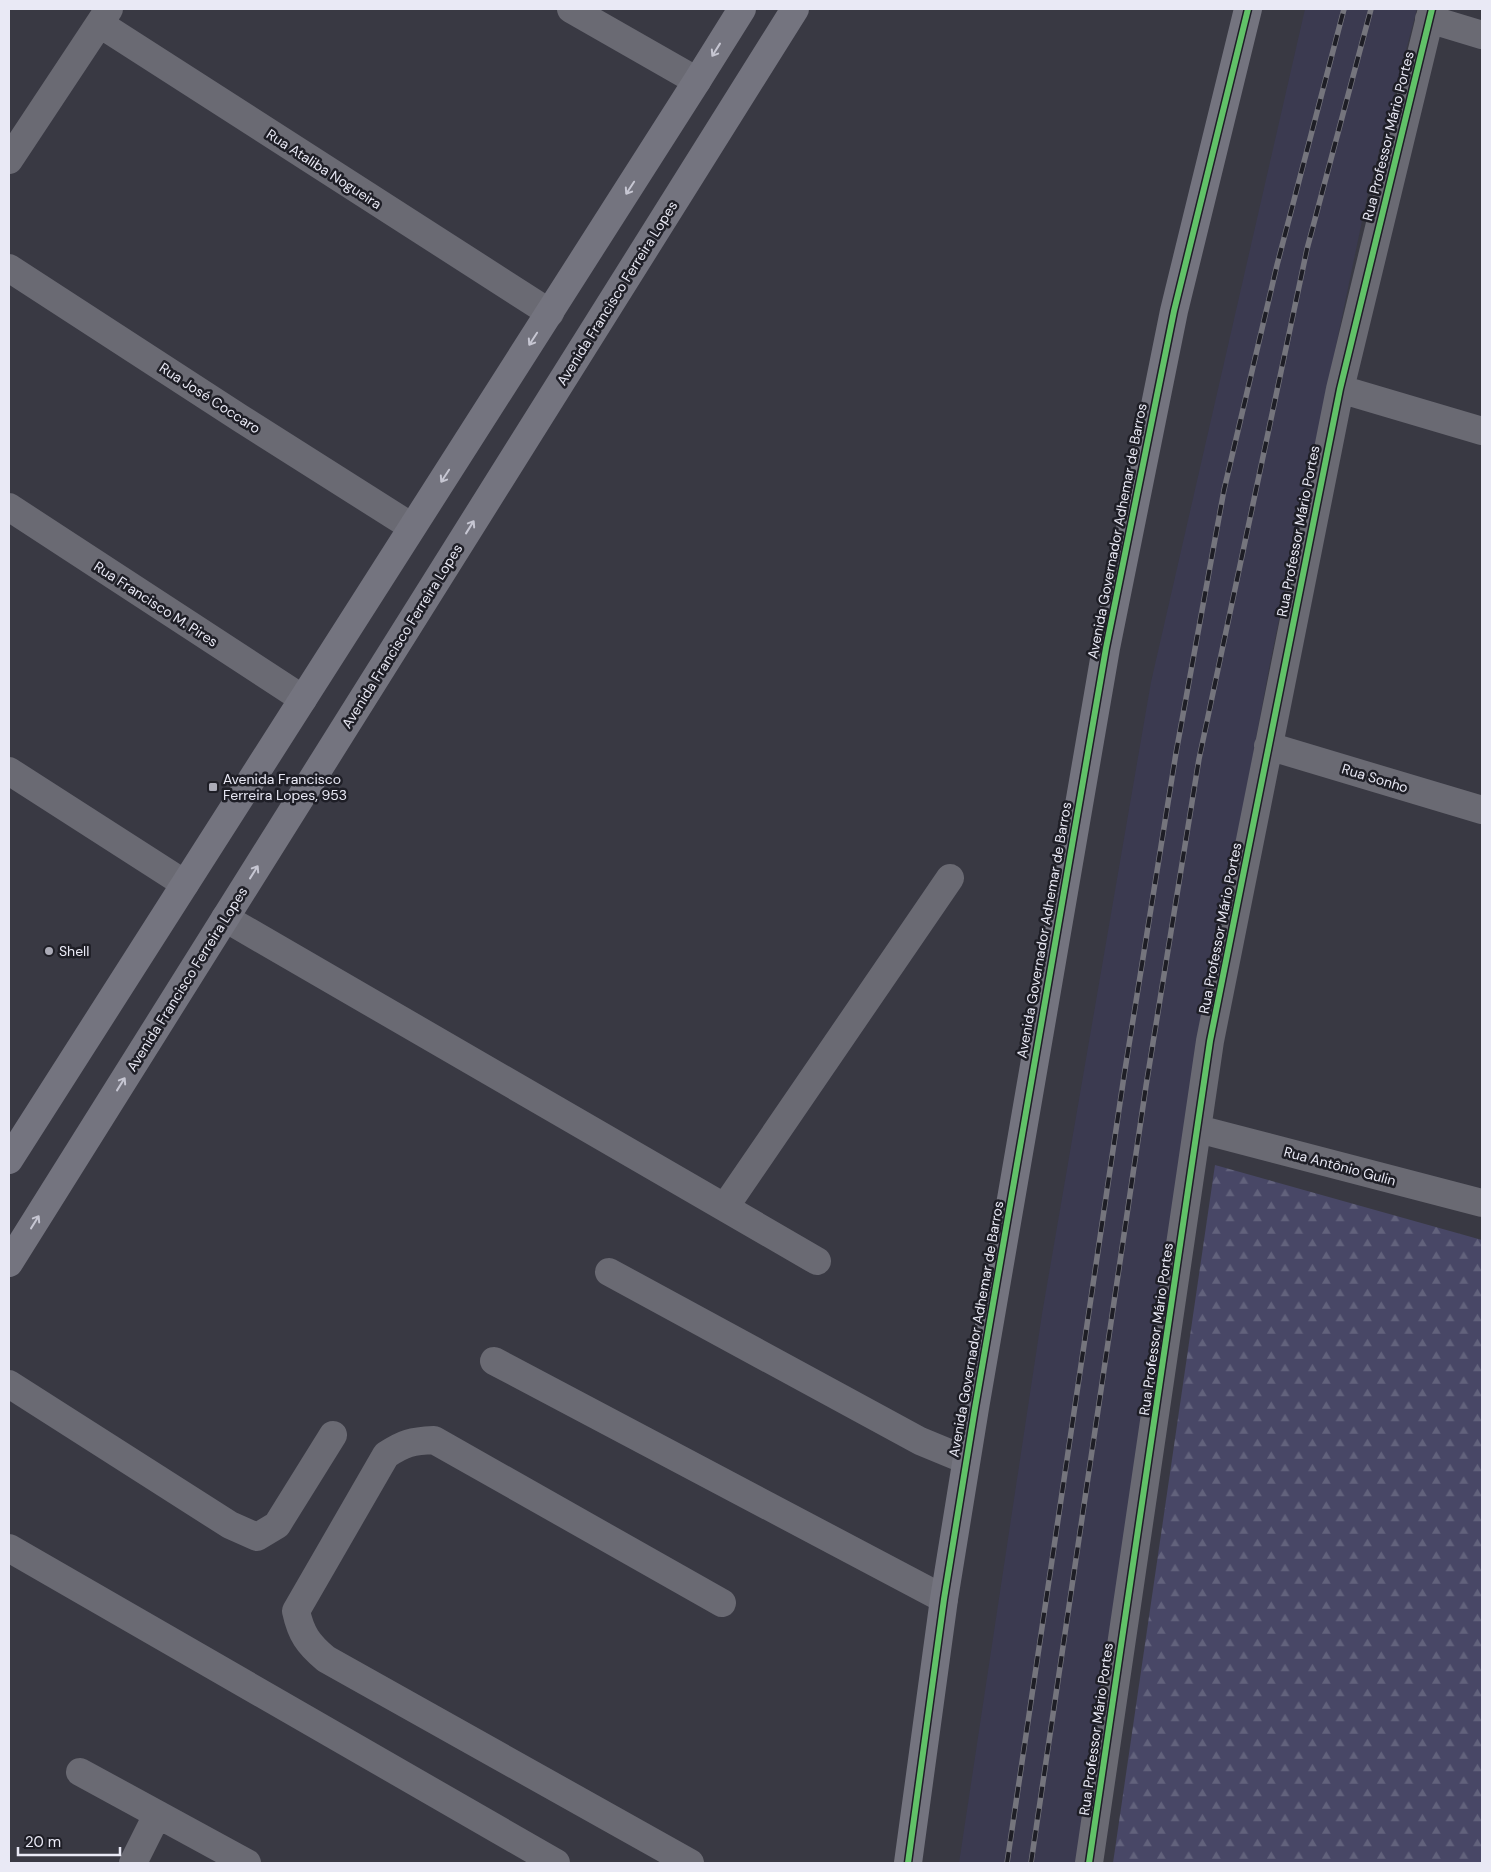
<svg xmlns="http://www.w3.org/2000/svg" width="1491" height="1872" font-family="'DM Sans',sans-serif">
<defs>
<pattern id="forest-firs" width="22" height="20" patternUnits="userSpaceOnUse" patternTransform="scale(1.25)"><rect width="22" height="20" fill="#484766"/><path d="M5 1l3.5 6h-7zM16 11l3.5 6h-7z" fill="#62627c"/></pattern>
</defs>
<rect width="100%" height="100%" fill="#393943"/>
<!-- built -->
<path fill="#3b3a50" d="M1305,9H1417L1367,197L1270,663L1218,944L1077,1863H959L1042,1314L1151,682Z"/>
<!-- forest -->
<path fill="url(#forest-firs)" d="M1215,1165L1482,1240V1863H1113Z"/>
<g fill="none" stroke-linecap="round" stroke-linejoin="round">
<!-- minor -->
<path stroke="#6a6a73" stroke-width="28" d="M571,9L697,81
M1429,19L1482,35
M100,24L550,313
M9,160L109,9
M9,268L240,418L412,527
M1340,389L1482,431
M9,507L303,699
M1268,746L1482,810
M9,771L185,884
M225,918L817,1261
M1198,1129L1482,1203
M725,1207L950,878
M609,1272L920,1441L966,1460
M494,1361L944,1599
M9,1384L230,1525L257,1537L277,1525L333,1435
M9,1548L556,1863
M80,1772L247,1863
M133,1863L157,1815
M690,1863L326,1659C308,1644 301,1634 296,1611L386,1455C404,1443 412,1441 434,1440L722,1603
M1089,1863L1210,1041L1340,389L1432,9"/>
<!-- major -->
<path stroke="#74747f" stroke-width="28" d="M9,1160L697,81L742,9
M9,1263L795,9
M908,1863L944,1599L975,1408L1106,648L1174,311L1248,9"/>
<defs>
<path id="rail" d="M1007,1863L1124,1076L1176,753L1224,490L1277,265L1344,9
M1031,1863L1146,1086L1199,759L1307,249L1371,9"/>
</defs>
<!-- rail casing -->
<use href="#rail" stroke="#75757d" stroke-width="5.5"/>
<!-- rail -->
<use href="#rail" stroke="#1e1e26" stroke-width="4" stroke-dasharray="11" stroke-linecap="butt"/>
<defs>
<path id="cycleway" d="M908,1863L944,1599L975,1408L1106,648L1174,311L1248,9
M1089,1863L1210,1041L1340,389L1432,9"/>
</defs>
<!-- cycleway casing -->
<use href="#cycleway" stroke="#1e1e26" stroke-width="9"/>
<!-- cycleway -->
<use href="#cycleway" stroke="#61c268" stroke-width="6"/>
</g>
<!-- one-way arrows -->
<defs><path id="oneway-shaft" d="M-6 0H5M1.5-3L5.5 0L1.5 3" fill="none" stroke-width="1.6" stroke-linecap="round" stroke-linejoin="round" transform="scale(1.25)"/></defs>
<g stroke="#c6c6d2">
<use href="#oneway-shaft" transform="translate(716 50) rotate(122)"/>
<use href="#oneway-shaft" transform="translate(630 188) rotate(123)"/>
<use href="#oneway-shaft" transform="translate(533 339) rotate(123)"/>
<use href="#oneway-shaft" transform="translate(445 476) rotate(123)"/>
<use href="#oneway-shaft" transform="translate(470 527) rotate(-58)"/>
<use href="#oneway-shaft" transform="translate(254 872) rotate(-58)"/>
<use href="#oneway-shaft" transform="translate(121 1084) rotate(-58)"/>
<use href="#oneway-shaft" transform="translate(35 1222) rotate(-58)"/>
</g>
<!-- markers -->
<g fill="#ababb7" stroke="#1e1e26" stroke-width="2">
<rect x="208" y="782" width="10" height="10" rx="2.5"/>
<circle cx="49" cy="951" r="5"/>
</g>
<g text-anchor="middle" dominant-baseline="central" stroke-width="5" stroke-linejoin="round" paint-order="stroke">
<!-- street labels -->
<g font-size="14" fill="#e9e9f5" stroke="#1e1e26">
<text transform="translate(1388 136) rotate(-76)">Rua Professor Mário Portes</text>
<text transform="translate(324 169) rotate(33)">Rua Ataliba Nogueira</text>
<text transform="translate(617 293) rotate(-58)">Avenida Francisco Ferreira Lopes</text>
<text transform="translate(210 398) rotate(33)">Rua José Coccaro</text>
<text transform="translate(1117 531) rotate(-79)">Avenida Governador Adhemar de Barros</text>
<text transform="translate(1298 531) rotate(-79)">Rua Professor Mário Portes</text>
<text transform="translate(156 604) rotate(33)">Rua Francisco M. Pires</text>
<text transform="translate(402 636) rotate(-58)">Avenida Francisco Ferreira Lopes</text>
<text transform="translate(1375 778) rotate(17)">Rua Sonho</text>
<text transform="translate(1220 928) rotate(-79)">Rua Professor Mário Portes</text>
<text transform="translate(1044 930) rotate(-80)">Avenida Governador Adhemar de Barros</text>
<text transform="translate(187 979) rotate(-58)">Avenida Francisco Ferreira Lopes</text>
<text transform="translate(1340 1166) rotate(15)">Rua Antônio Gulin</text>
<text transform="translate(976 1329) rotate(-80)">Avenida Governador Adhemar de Barros</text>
<text transform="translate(1156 1329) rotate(-82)">Rua Professor Mário Portes</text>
<text transform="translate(1096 1729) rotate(-82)">Rua Professor Mário Portes</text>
</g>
<!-- poi labels -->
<g font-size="14" fill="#e9e9f5" stroke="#1e1e26" text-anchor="start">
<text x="223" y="779">Avenida Francisco<tspan x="223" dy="16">Ferreira Lopes, 953</tspan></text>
<text x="59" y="951">Shell</text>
</g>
</g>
<!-- border -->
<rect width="1491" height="1872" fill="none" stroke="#e9e9f5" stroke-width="20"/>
<!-- scale -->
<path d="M18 1847v8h102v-8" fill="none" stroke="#e9e9f5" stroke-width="2.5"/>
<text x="25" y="1847" font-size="15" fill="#e9e9f5" stroke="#1e1e26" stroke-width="4" paint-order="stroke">20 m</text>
</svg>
